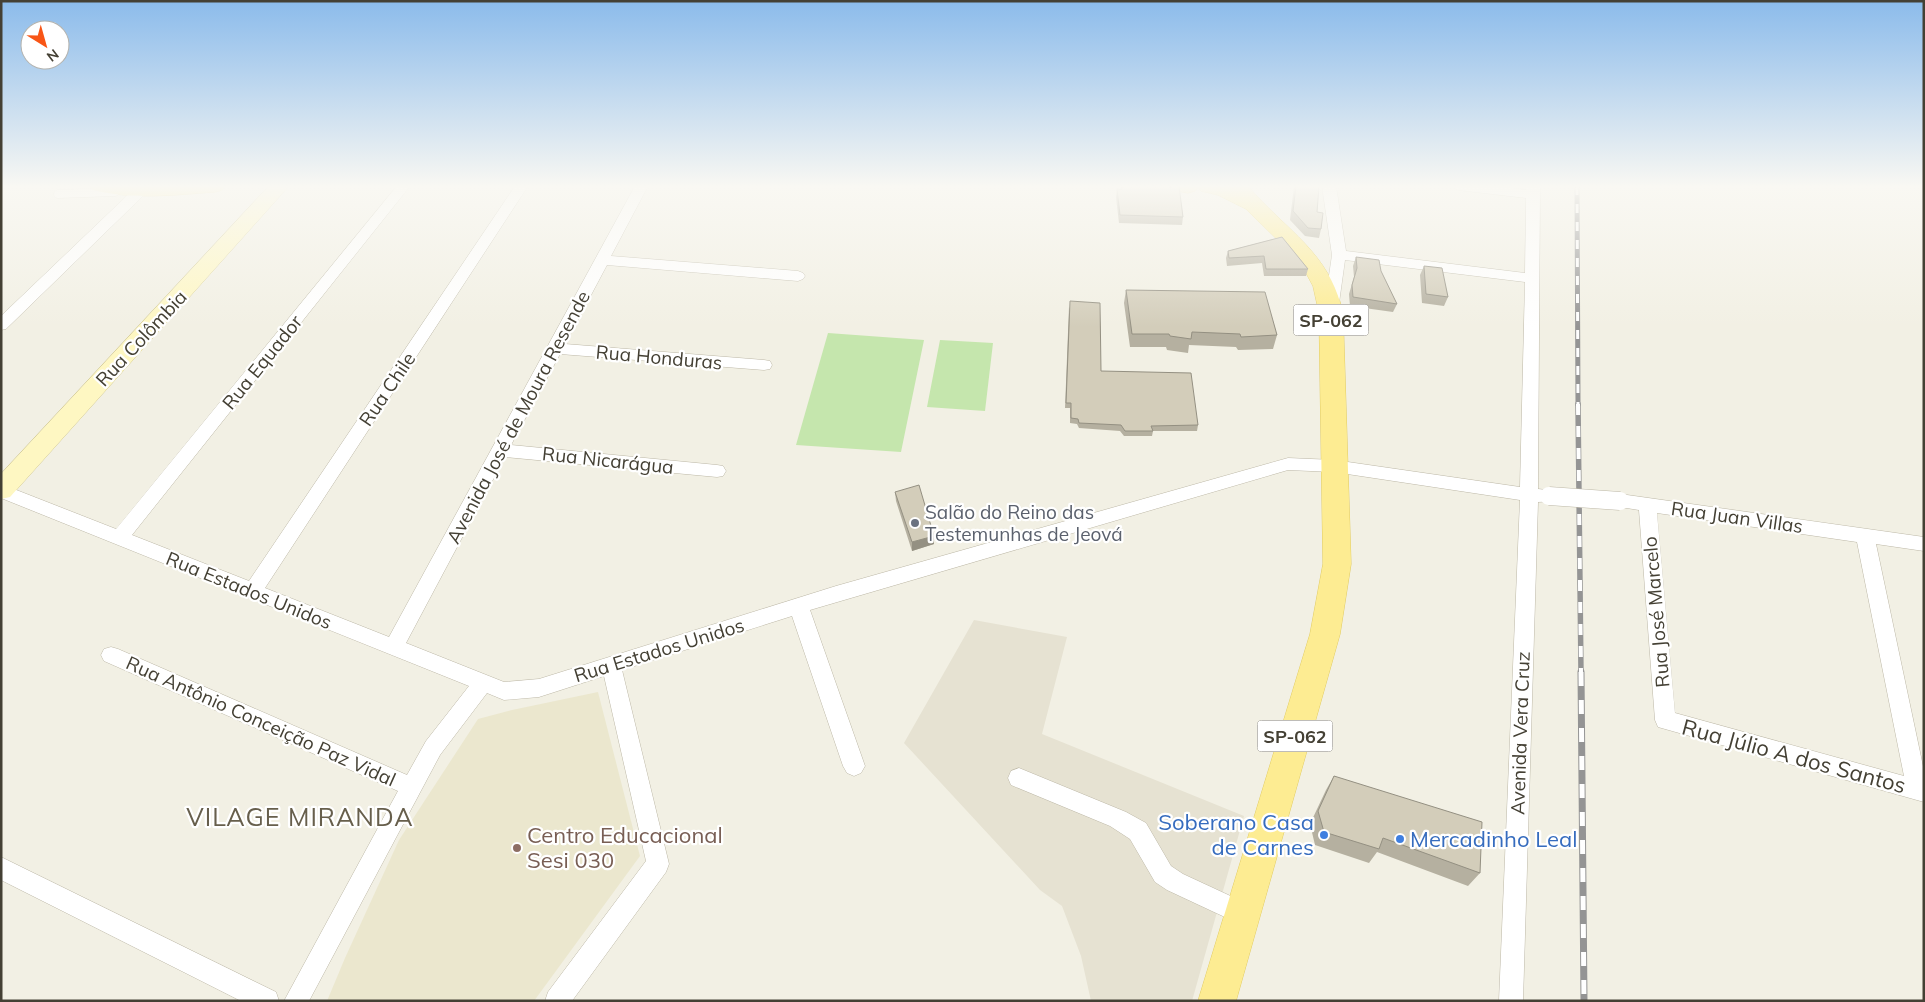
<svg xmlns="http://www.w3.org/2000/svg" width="1925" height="1002" font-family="Mulish,sans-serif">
<rect width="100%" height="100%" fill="#f2f0e4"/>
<!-- residential -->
<path fill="#e6e2d2" d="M974,620L1067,637L1042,734L1244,816L1192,1001H1091L1081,956L1062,906L1040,890L904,743Z"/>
<!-- education -->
<path fill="#ebe7ce" d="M598,692L640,856L534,1001H327L345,958L399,840L478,719L512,710Z"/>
<!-- green -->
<path fill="#c5e6ad" d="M828,333L924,340L901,452L796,445Z
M940,340L993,343L985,411L927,407Z"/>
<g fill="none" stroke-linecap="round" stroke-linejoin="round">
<defs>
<path id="lane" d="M58,194L115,192"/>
<path id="street" d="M397,186H410L132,535L249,581L515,186H528L265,588L389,637L635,186H648L611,256L798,271L803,273L805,276L803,279L798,281L607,265L565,344L764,360L770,361L772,365L770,369L764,370L560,354L511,445L717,465L723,466L726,471L723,476L717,477L505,457L406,643L504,682L539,679L836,586L1288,458L1334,460L1520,487L1525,282L1345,260L1338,310L1336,313H1326L1324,310L1332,255L1322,186H1336L1346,251L1525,273L1526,198L1458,190L1452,186H1494L1526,190V186H1540L1538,489L1555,491L1558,496L1555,501L1538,502L1523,1001H1499L1520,500L1334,472L1288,470L810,610L865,766L861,773L854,776L847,773L843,766L792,616L622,670L669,864L666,872L572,1001H545L548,992L646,861L604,676L539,697L504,700L487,693L440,755L309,1001H284L398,791L104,661L101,655L104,649L111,647L118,649L407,775L426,741L469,686L1,498V484L116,529Z
M140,187L147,191L145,194L6,329L1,330V316L135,188Z
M1620,494L1924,537V551L1876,544L1924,771V802L1658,727L1655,720L1639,510L1614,506L1611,501L1614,496ZM1657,513L1857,542L1904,776L1675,713Z
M1019,768L1126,812L1146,823L1171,866L1183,874L1252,906L1256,914L1252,922L1244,926L1167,890L1155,882L1130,839L1110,826L1011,785L1008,778L1011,771Z
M1,857L276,992L279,1001H241L1,880Z"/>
<path id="secondary" d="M269,186H289L10,497L1,499V474Z"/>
<path id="primary" d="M90,186H225L222,190L215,192C174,195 133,200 93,190Z
M1168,186H1248C1286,231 1329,251 1343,313L1351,564L1340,634L1236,1001H1198L1310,634L1323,564L1319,313L1313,286L1306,273L1288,250L1246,209L1218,195L1201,191L1198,187L1195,191L1188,193L1171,190Z"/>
</defs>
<!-- lane casing -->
<use href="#lane" stroke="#bdb8a7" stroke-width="9"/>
<!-- street casing -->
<use href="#street" stroke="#bdb8a7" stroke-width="1"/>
<!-- secondary casing -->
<use href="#secondary" stroke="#d2c994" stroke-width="1"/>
<!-- primary casing -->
<use href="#primary" stroke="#e2cc62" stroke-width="1"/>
<!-- lane -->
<use href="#lane" stroke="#fff" stroke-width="8"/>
<!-- street -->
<use href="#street" fill="#fff" fill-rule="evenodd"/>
<!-- secondary -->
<use href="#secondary" fill="#fef7c2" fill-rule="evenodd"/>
<!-- primary -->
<use href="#primary" fill="#fdec92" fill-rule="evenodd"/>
<defs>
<path id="rail-far2" d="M1577,186L1578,405"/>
<path id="rail-far1" d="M1578,404L1581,673"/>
<path id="rail" d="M1581,672L1584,1001"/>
</defs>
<!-- rail-far2 casing -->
<use href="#rail-far2" stroke="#949494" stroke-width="5"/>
<!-- rail-far1 casing -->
<use href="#rail-far1" stroke="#949494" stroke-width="5.5"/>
<!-- rail casing -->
<use href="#rail" stroke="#949494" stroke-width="7"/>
<!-- rail-far2 -->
<use href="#rail-far2" stroke="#fff" stroke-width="3" stroke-dasharray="9" stroke-linecap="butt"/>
<!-- rail-far1 -->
<use href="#rail-far1" stroke="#fff" stroke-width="4" stroke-dasharray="11" stroke-linecap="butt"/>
<!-- rail -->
<use href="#rail" stroke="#fff" stroke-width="5" stroke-dasharray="14" stroke-linecap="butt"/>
<defs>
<path id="street-bridge" d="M1549,496L1620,501"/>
</defs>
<!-- street-bridge casing -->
<use href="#street-bridge" stroke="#bdb8a7" stroke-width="19" stroke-linecap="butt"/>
<!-- street-bridge -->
<use href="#street-bridge" stroke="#fff" stroke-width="18"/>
</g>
<!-- wall -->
<path fill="#b5b0a0" d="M1121,186H1179L1183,217L1182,225L1119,223L1116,197L1117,189H1121Z
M1294,186H1319L1317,212L1321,229L1319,238L1305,236L1290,220Z
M1282,237L1308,269L1306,276H1264L1262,263L1227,266L1226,258L1228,251Z
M1356,257L1381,271L1397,304L1393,312L1350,306L1349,294L1354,277L1353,266Z
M1424,266L1448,297L1444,306L1422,303L1420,275Z
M1126,290L1277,335L1273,349L1238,350L1236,347L1189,345L1188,353L1167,350L1166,347H1130L1124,303Z
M1069,307L1101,371L1198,425L1197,431H1153L1152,436H1124L1120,431L1079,428L1077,424L1070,423V408H1065Z
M895,492L934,536V544L912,551L896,501Z
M1334,776L1480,873L1468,886L1377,852L1369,863L1315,845L1310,824L1326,790Z"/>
<!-- shaded-wall -->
<path fill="#949082" d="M934,536V544L912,551V542Z"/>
<!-- building -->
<path fill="#d3cdba" stroke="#949082" d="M1122,186H1170V188V186H1179L1183,217L1120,215L1117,189H1122Z
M1296,186H1319L1317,212L1323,213L1321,229L1308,228L1293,211Z
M1282,237L1308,269H1266L1264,256L1229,258L1228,251Z
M1356,257L1379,260L1381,271L1397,304L1353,297L1352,285L1357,268Z
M1424,266L1442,268L1448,297L1426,294Z
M1126,290L1265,292L1277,335L1241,337L1240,334L1192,332L1191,339L1170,336L1169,334H1132Z
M1070,301L1100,303L1101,371L1191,373L1198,425L1151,426L1153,431H1125L1121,425L1079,423L1078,419L1071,418V403H1066Z
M919,485L934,536L912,542L895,492Z
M1334,776L1482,822L1480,873L1383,838L1379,849L1324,832L1318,811Z"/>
<!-- sky -->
<linearGradient id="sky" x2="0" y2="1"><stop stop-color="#8bbbeb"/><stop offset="0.57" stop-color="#f9f8f3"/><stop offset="1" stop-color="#f9f8f3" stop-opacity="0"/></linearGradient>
<rect width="1925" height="327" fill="url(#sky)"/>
<!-- markers -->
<circle fill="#6b7280" stroke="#fff" stroke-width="2" cx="915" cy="523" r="5"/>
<g fill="#3f7fe0" stroke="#fff" stroke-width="2">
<circle cx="1324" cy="835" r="5"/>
<circle cx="1400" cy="839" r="5"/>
</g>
<circle fill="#8d6e63" stroke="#fff" stroke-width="2" cx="517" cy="848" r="5"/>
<g text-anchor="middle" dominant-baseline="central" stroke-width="4.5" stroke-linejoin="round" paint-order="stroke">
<!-- shield labels -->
<g fill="#fff" stroke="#7c7971" stroke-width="1">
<rect x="1293.5" y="304.5" width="75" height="31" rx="4"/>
<rect x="1257.5" y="720.5" width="75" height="31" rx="4"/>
</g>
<g font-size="18" font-weight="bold" fill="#444034">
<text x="1331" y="320">SP-062</text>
<text x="1295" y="736">SP-062</text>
</g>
<!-- street labels -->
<g font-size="19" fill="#444034" stroke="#fff">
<text transform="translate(141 338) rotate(-47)">Rua Colômbia</text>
<text transform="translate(659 357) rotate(5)">Rua Honduras</text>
<text transform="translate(262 362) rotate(-51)">Rua Equador</text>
<text transform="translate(387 389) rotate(-56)">Rua Chile</text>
<text transform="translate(518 417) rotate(-62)">Avenida José de Moura Resende</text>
<text transform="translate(608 460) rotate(6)">Rua Nicarágua</text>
<text transform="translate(1737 517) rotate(8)">Rua Juan Villas</text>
<text transform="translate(249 590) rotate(22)">Rua Estados Unidos</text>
<text transform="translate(1656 612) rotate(-95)">Rua José Marcelo</text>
<text transform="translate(659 650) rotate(-17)">Rua Estados Unidos</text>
<text transform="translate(261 721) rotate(24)">Rua Antônio Conceição Paz Vidal</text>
<text transform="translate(1520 733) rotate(-88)">Avenida Vera Cruz</text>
</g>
<!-- worship labels -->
<g font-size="19" fill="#5b616d" stroke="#fff" text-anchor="start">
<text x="925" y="512">Salão do Reino das<tspan x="925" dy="22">Testemunhas de Jeová</tspan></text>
</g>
<!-- near-street labels -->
<g font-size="22" fill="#444034" stroke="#fff">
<text transform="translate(1794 756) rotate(15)">Rua Júlio A dos Santos</text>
</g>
<!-- near-shop labels -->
<g font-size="22" fill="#366cbe" stroke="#fff" text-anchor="end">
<text x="1314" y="822">Soberano Casa<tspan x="1314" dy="25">de Carnes</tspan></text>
<text x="1410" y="839" text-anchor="start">Mercadinho Leal</text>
</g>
<!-- near-education labels -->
<g font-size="22" fill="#785e54" stroke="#fff" text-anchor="start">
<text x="527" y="835">Centro Educacional<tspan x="527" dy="25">Sesi 030</tspan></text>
</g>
<!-- near-quarter labels -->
<g font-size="25" letter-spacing="1" fill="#675f4c" stroke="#fff">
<text x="300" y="816">VILAGE MIRANDA</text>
</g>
</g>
<!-- border -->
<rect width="1925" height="1002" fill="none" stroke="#444034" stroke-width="5"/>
<!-- north arrow -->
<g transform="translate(45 45) rotate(143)"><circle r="24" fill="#ffffff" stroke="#b4b3ae"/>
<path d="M0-4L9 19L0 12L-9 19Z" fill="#f85516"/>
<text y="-8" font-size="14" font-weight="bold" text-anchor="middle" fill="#444034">N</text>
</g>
</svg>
